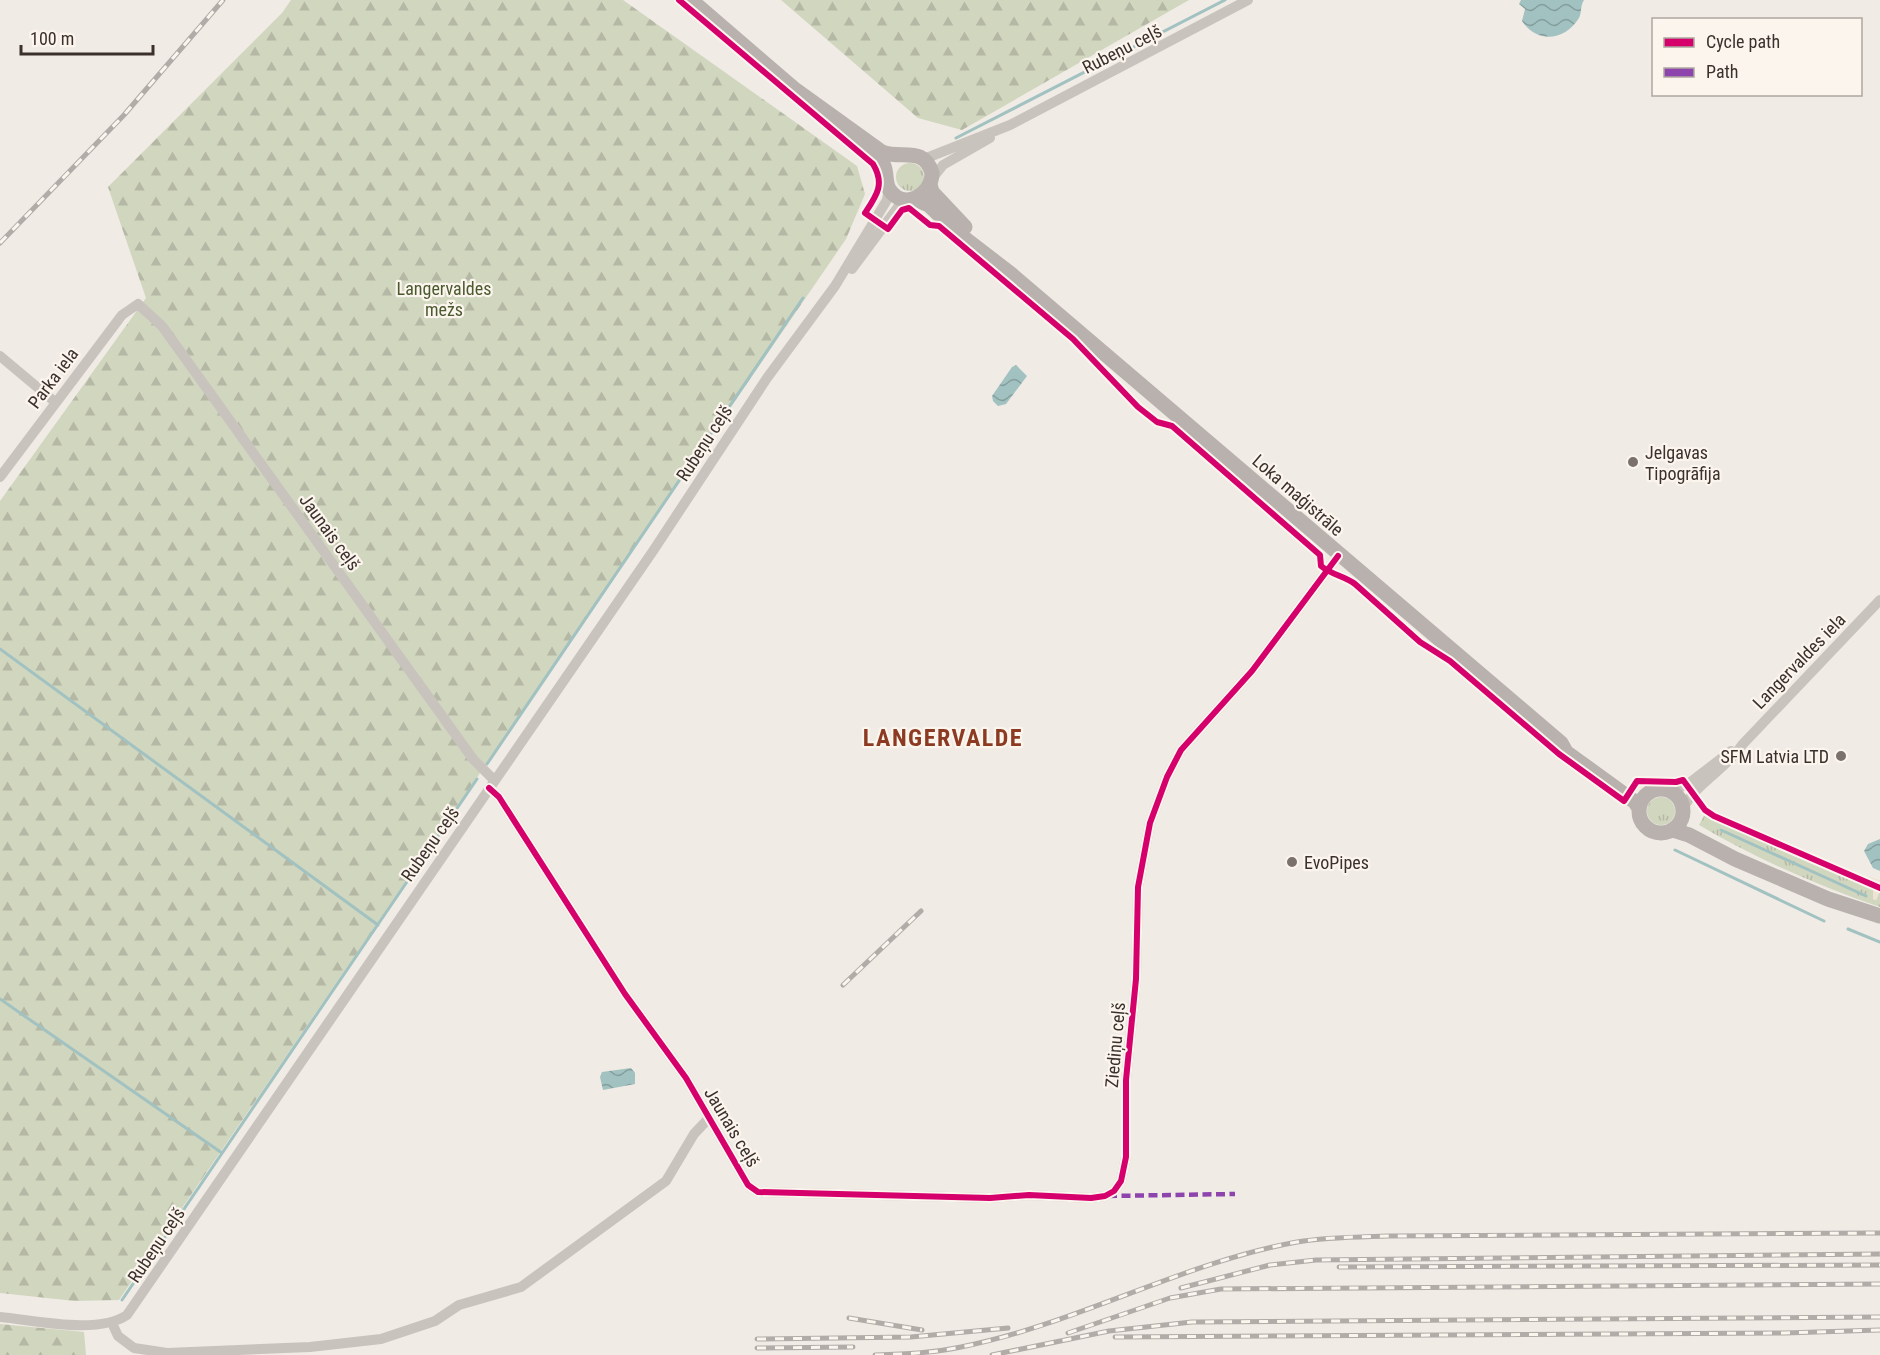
<svg xmlns="http://www.w3.org/2000/svg" width="1880" height="1355" font-family="'Roboto Condensed',sans-serif">
<defs>
<pattern id="grass-tufts" width="24" height="20" patternUnits="userSpaceOnUse" patternTransform="scale(1.5)"><rect width="24" height="20" fill="#d1d6bf"/><path d="M3 7l-1-3M5 7V3M7 7l1-3M15 17l-1-3M17 17v-4M19 17l1-3" fill="none" stroke="#b4b8a4"/></pattern>
<pattern id="forest-firs" width="22" height="20" patternUnits="userSpaceOnUse" patternTransform="scale(1.5)"><rect width="22" height="20" fill="#d1d6bf"/><path d="M5 1l3.5 6h-7zM16 11l3.5 6h-7z" fill="#b4b8a4"/></pattern>
<pattern id="water-waves" width="16" height="10" patternUnits="userSpaceOnUse" patternTransform="scale(1.5)"><rect width="16" height="10" fill="#a1c2c1"/><path d="M0 5q4-4 8 0t8 0" fill="none" stroke="#849e9d"/></pattern>
</defs>
<rect width="100%" height="100%" fill="#f0ebe5"/>
<!-- grass -->
<path fill="url(#grass-tufts)" d="M896 177a14 14 0 1 1 28 0a14 14 0 1 1-28 0Z
M1647 811a14 14 0 1 1 28 0a14 14 0 1 1-28 0Z
M1709,815L1873,889V899L1876,900L1880,891V907C1816,885 1757,859 1699,825L1704,816Z"/>
<!-- forest -->
<path fill="url(#forest-firs)" d="M291,0H623L857,166L865,194L846,239L119,1300L75,1301L0,1293V501L146,298L108,187L282,13Z
M781,0H1189L962,130L918,118Z
M0,1324L84,1332L86,1355H0Z"/>
<!-- plaza -->
<path fill="#eee3d5" d="M1869,877L1880,880V891L1876,900L1873,899V889L1868,886Z"/>
<!-- water -->
<path fill="url(#water-waves)" d="M1521,0H1584C1580,6 1582,12 1579,18C1565,41 1537,44 1522,21L1525,9L1519,4Z
M1016,365L1027,376L1006,404L998,406L993,401L992,396L1012,367Z
M1880,839V871L1873,868L1864,851L1868,844Z
M631,1068L635,1073V1084L603,1090L600,1077L602,1072Z"/>
<g fill="none" stroke-linecap="round" stroke-linejoin="round">
<!-- stream -->
<path stroke="#a1c2c1" stroke-width="3" d="M956,138L1225,0
M0,649L378,925
M487,764L803,298
M1721,830L1866,896
M1675,850L1824,921
M1848,929L1880,942
M0,999L222,1153
M122,1300L477,779"/>
<!-- minor -->
<path stroke="#c9c3be" stroke-width="10" d="M924,159L1010,125L1248,0
M932,179L943,165L990,138
M852,269L904,199
M0,356L55,402
M0,477L122,315L138,304L162,326L473,759L494,780
M489,788L499,797L625,994L686,1078L748,1185L758,1192L990,1198L1029,1195L1091,1198L1105,1196L1114,1191L1121,1181L1126,1157V1080L1136,979L1138,887L1150,823L1167,777L1181,750L1252,671L1338,556
M1672,791L1688,784L1731,751
M1683,808C1698,782 1726,769 1742,745L1880,600
M0,1317C34,1320 98,1335 127,1315L653,551L767,378L835,286L887,200L889,189
M112,1323L118,1336L134,1348L167,1353L310,1347L381,1339L435,1321L459,1305L521,1287L666,1181L694,1134L709,1118"/>
<!-- primary -->
<path stroke="#b8b1ad" stroke-width="15" d="M691,0L884,166C887,173 885,182 889,189C903,211 932,196 932,173C924,145 901,160 882,152L796,90
M930,184L932,192L965,227
M915,199L929,205L959,234L1011,274L1561,743L1566,752L1635,802L1639,808
M1639 811a22 22 0 1 1 44 0a22 22 0 1 1-44 0Z
M1673,830L1689,835L1735,859L1828,899L1880,916"/>
<defs>
<path id="rail" d="M0,243L124,115L223,0
M843,985L921,911
M1339,1267L1880,1265
M1181,1288L1270,1265L1316,1260L1880,1254
M849,1318L922,1330
M1068,1333L1170,1298L1221,1289L1880,1284
M1115,1337L1785,1333L1880,1330
M757,1339L911,1337L1008,1328
M757,1348L853,1347
M875,1355C904,1354 933,1353 961,1347C1077,1324 1181,1263 1297,1242C1327,1237 1358,1237 1388,1236L1880,1233
M992,1355L1109,1331L1192,1322L1880,1317"/>
</defs>
<!-- rail casing -->
<use href="#rail" stroke="#b1aca8" stroke-width="5"/>
<!-- rail -->
<use href="#rail" stroke="#fbf5ee" stroke-width="3" stroke-dasharray="9" stroke-linecap="butt"/>
<!-- quiet -->
<path stroke="#8e44ad" stroke-width="4.5" stroke-dasharray="9 4.5" stroke-linecap="butt" d="M1108,1196L1235,1194"/>
<defs>
<path id="cycleway" d="M679,0L873,164C885,184 877,195 865,213L888,229L902,210L909,208L930,225L939,226L1073,339L1138,407L1157,422L1172,426L1320,555L1321,566C1332,575 1344,576 1355,584L1420,642L1450,661L1559,754L1624,801L1637,781L1676,782L1683,780L1705,810L1714,816L1880,888
M489,788L499,797L625,994L686,1078L748,1185L758,1192L990,1198L1029,1195L1091,1198L1105,1196L1114,1191L1121,1181L1126,1157V1080L1136,979L1138,887L1150,823L1167,777L1181,750L1252,671L1338,556"/>
</defs>
<!-- cycleway casing -->
<use href="#cycleway" stroke="#fbf5ee" stroke-width="10"/>
<!-- cycleway -->
<use href="#cycleway" stroke="#d6006c" stroke-width="6"/>
</g>
<!-- markers -->
<g fill="#7a716c" stroke="#fbf5ee" stroke-width="2">
<circle cx="1633" cy="462" r="6"/>
<circle cx="1841" cy="756" r="6"/>
<circle cx="1292" cy="862" r="6"/>
</g>
<g text-anchor="middle" dominant-baseline="central" stroke-width="4.5" stroke-linejoin="round" paint-order="stroke">
<!-- street labels -->
<g font-size="18" fill="#3b302b" stroke="#fbf5ee">
<text transform="translate(1122 49) rotate(-27)">Rubeņu ceļš</text>
<text transform="translate(53 378) rotate(-53)">Parka iela</text>
<text transform="translate(704 443) rotate(-57)">Rubeņu ceļš</text>
<text transform="translate(1298 495) rotate(41)">Loka maģistrāle</text>
<text transform="translate(330 532) rotate(54)">Jaunais ceļš</text>
<text transform="translate(1799 661) rotate(-46)">Langervaldes iela</text>
<text transform="translate(430 844) rotate(-55)">Rubeņu ceļš</text>
<text transform="translate(1115 1045) rotate(-85)">Ziediņu ceļš</text>
<text transform="translate(732 1127) rotate(59)">Jaunais ceļš</text>
<text transform="translate(156 1245) rotate(-56)">Rubeņu ceļš</text>
</g>
<!-- park labels -->
<g font-size="18" fill="#4a5a2e" stroke="#fbf5ee">
<text x="444" y="288">Langervaldes<tspan x="444" dy="21">mežs</tspan></text>
</g>
<!-- poi labels -->
<g font-size="18" fill="#3b302b" stroke="#fbf5ee" text-anchor="start">
<text x="1645" y="452">Jelgavas<tspan x="1645" dy="21">Tipogrāfija</tspan></text>
<text x="1829" y="756" text-anchor="end">SFM Latvia LTD</text>
<text x="1304" y="862">EvoPipes</text>
</g>
<!-- district labels -->
<g font-size="24" font-weight="bold" letter-spacing="1.5" fill="#8c3b22" stroke="#fbf5ee">
<text x="943" y="738">LANGERVALDE</text>
</g>
</g>
<!-- legend -->
<rect x="1652" y="18" width="210" height="78" fill="#fbf5ee" stroke="#aea6a0" stroke-width="1.5"/>
<rect x="1664" y="38" width="30" height="9" fill="#d6006c" stroke="#aea6a0" stroke-width="1.5"/>
<text x="1706" y="48" font-size="18" fill="#3b302b">Cycle path</text>
<rect x="1664" y="68" width="30" height="9" fill="#8e44ad" stroke="#aea6a0" stroke-width="1.5"/>
<text x="1706" y="78" font-size="18" fill="#3b302b">Path</text>
<!-- scale -->
<path d="M21 45v9h132v-9" fill="none" stroke="#3b302b" stroke-width="3"/>
<text x="30" y="45" font-size="18" fill="#3b302b" stroke="#fbf5ee" stroke-width="4.5" paint-order="stroke">100 m</text>
</svg>
